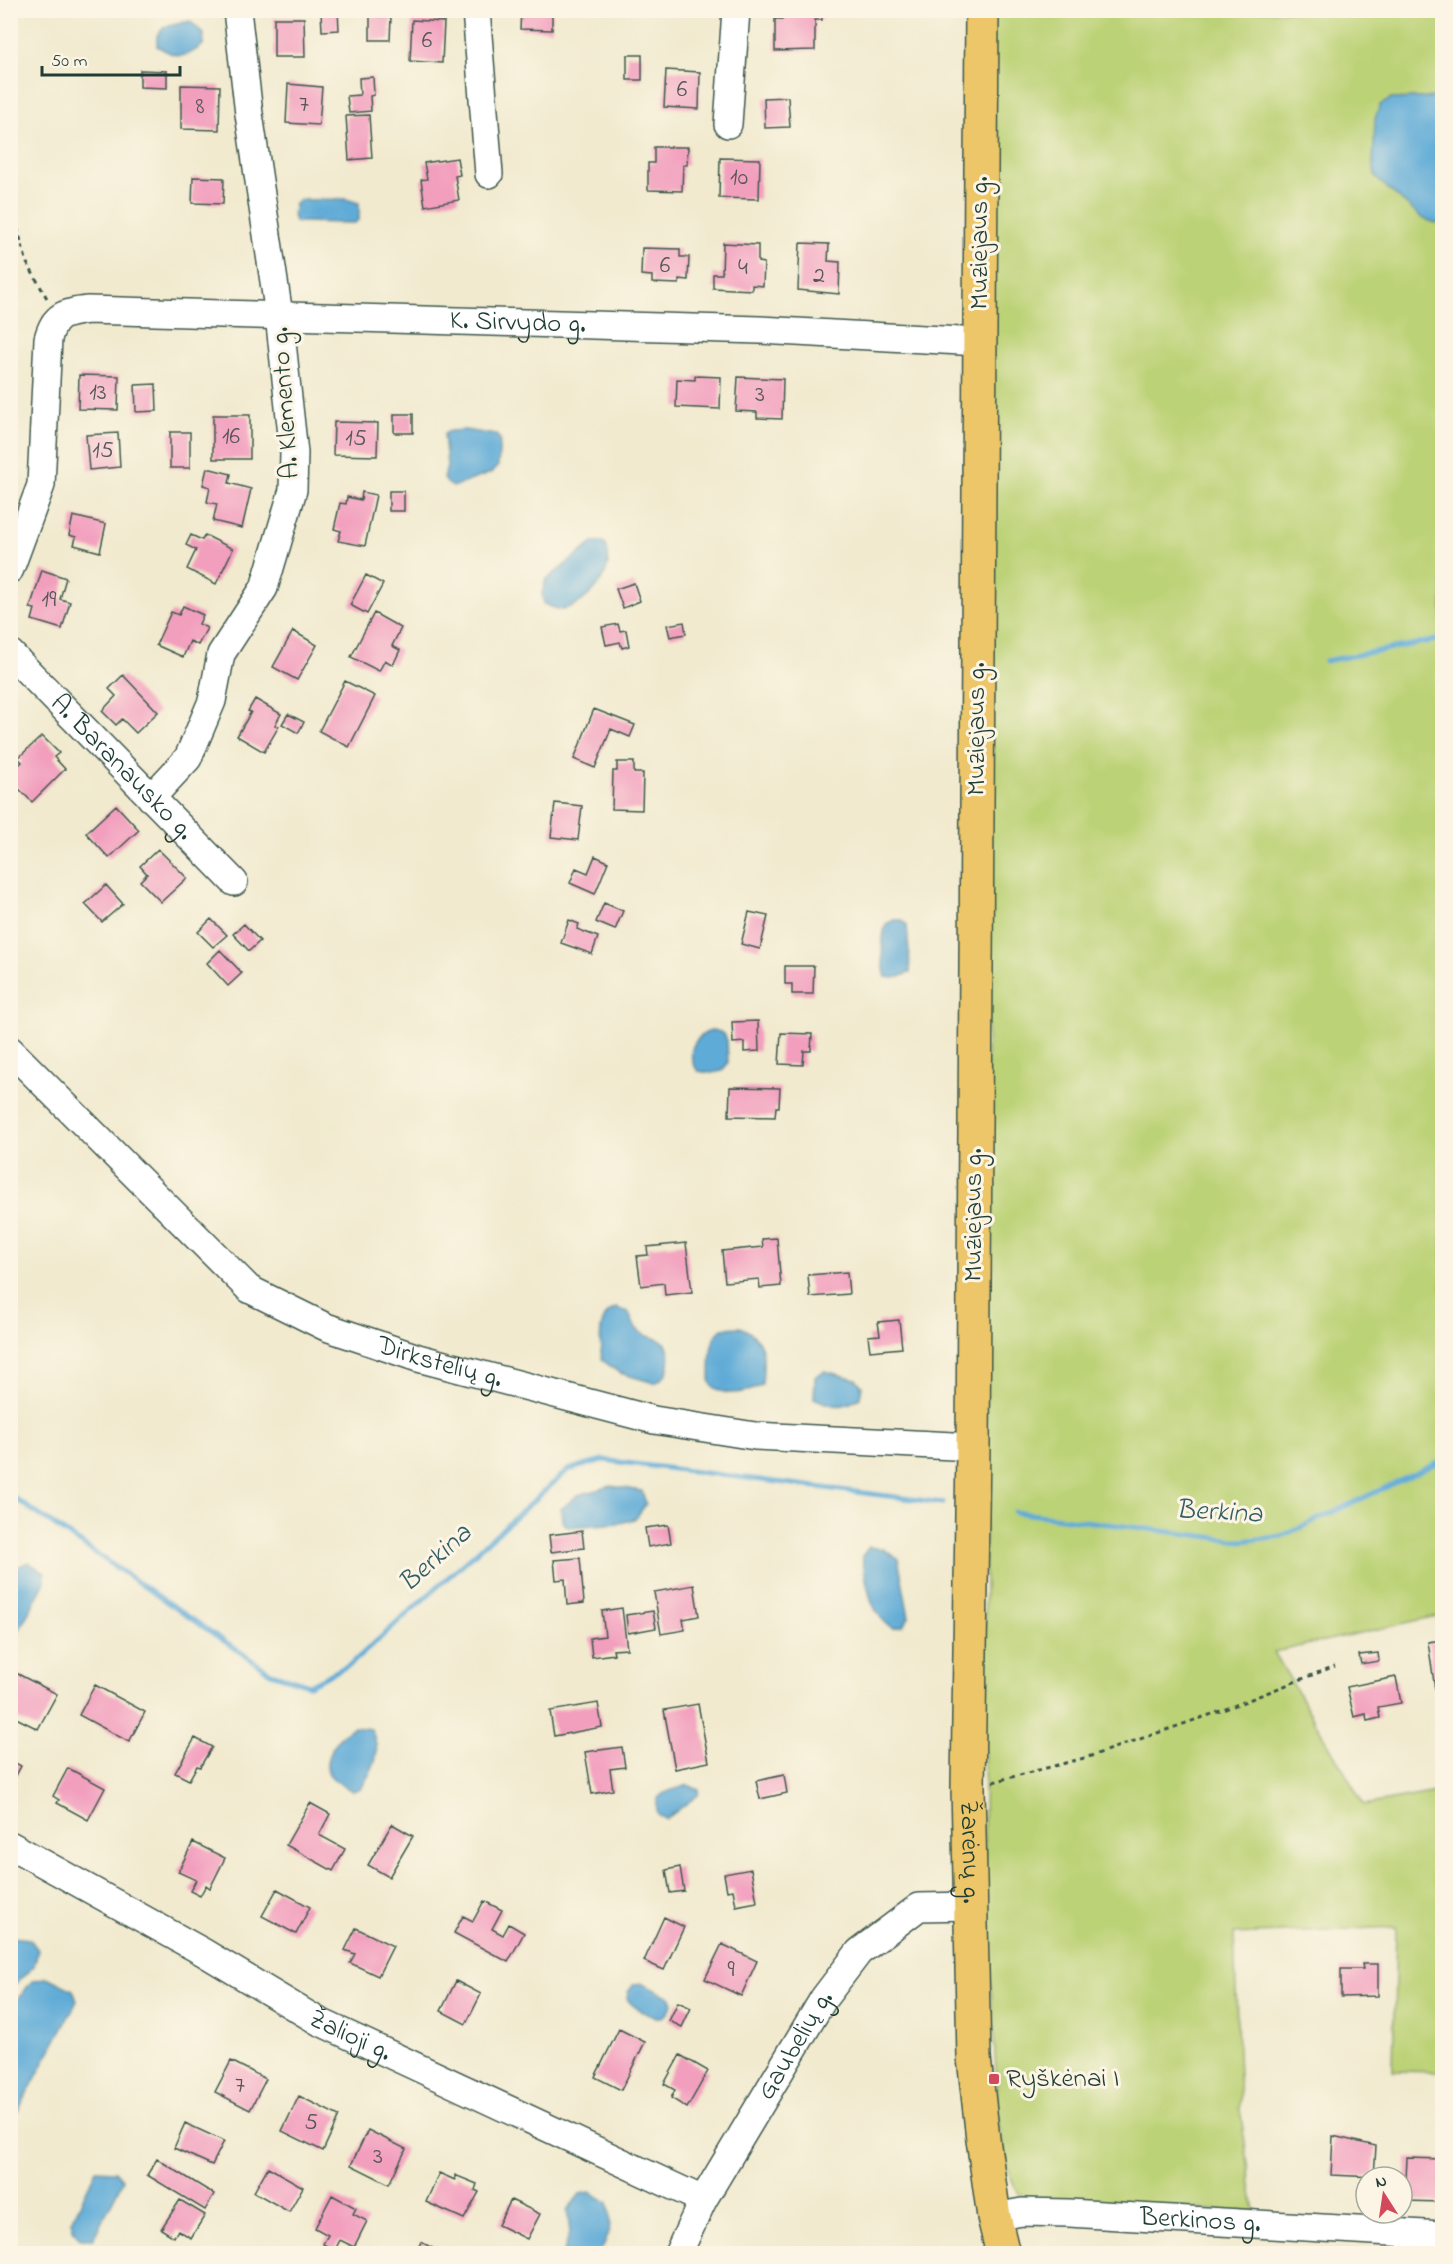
<svg xmlns="http://www.w3.org/2000/svg" width="1453" height="2264" font-family="'Indie Flower',sans-serif">
<rect width="100%" height="100%" fill="#fcf5e5"/>
<filter id="ink" filterUnits="userSpaceOnUse"><feTurbulence type="fractalNoise" baseFrequency=".0167" numOctaves="2"/><feDisplacementMap in="SourceGraphic" scale="12" xChannelSelector="R" yChannelSelector="G"/><feConvolveMatrix kernelMatrix="1 2 1 2 8 2 1 2 1" color-interpolation-filters="sRGB"/></filter>
<filter id="wash" filterUnits="userSpaceOnUse"><feTurbulence type="fractalNoise" baseFrequency=".008" numOctaves="4" result="noise"/><feDisplacementMap in="SourceGraphic" scale="24" xChannelSelector="R" yChannelSelector="G"/><feGaussianBlur stdDeviation="1.35" result="paint"/><feColorMatrix in="noise" values="0 0 0 0 0 0 0 0 0 0 0 0 0 0 0 0 0 1.4 0 .05"/><feComposite in="paint" operator="in"/></filter>
<g filter="url(#wash)">
<rect width="100%" height="100%" fill="#f1eacf"/>
<!-- green -->
<path fill="#bcd276" stroke="#6e8855" stroke-width="1.5" d="M991,11H1442V97L1391,99L1374,153L1373,165L1436,223L1442,221V1615L1274,1652L1364,1805L1442,1791V2072L1393,2071L1396,1927L1234,1934L1240,2109L1255,2212L1035,2200L1018,2194L1008,2171L999,2125L984,1865Z"/>
<!-- water -->
<path fill="#5eabd7" stroke="#3e7486" stroke-width="1.5" d="M190,21L204,34L203,45C184,60 177,58 157,46V36L164,27Z
M1442,97V221L1436,223L1422,218L1376,178L1373,165L1375,119L1380,105L1391,99Z
M346,199L359,203V219L355,223L295,222L293,214L295,204L300,200Z
M465,430L496,435L500,439L498,466L491,473L453,487L447,483L444,478L447,466L444,434L450,431Z
M594,542H603C623,568 582,612 558,609C554,608 549,606 544,604L542,593L546,580Z
M894,920H902L907,925L910,966V972C901,977 895,979 886,977C881,961 881,940 886,924Z
M714,1030L723,1033L727,1040L728,1063L722,1071L711,1073L698,1071C684,1053 694,1035 714,1030Z
M616,1308L628,1312C631,1317 633,1325 637,1329C650,1344 673,1331 669,1365C668,1375 662,1379 654,1383L620,1373L602,1360C600,1347 598,1325 607,1314C609,1311 613,1310 616,1308Z
M740,1327C768,1339 764,1358 762,1385C749,1393 719,1399 710,1382C711,1368 707,1340 721,1330C726,1327 734,1327 740,1327Z
M824,1371L856,1379L862,1386L860,1398C842,1409 833,1407 814,1398L815,1377Z
M611,1486L642,1491L646,1504L635,1519L620,1523L568,1527L562,1521L561,1509L578,1495Z
M869,1547L883,1549L898,1558L909,1617L903,1626L893,1628C868,1614 867,1582 862,1556Z
M28,1562L45,1573V1582L11,1646V1583L19,1566Z
M354,1727L371,1729C383,1755 374,1766 361,1789L352,1791C345,1786 333,1781 329,1774C321,1757 340,1734 354,1727Z
M688,1785L699,1790L698,1795L666,1819L658,1815C651,1791 669,1792 688,1785Z
M11,1937L30,1939L38,1950L34,1966L11,1988Z
M47,1977L73,1990L77,2001L11,2124V2008L32,1981Z
M641,1983L670,1997L673,2003C671,2007 669,2013 666,2015C656,2023 633,2007 627,1999L628,1992L634,1984Z
M96,2170L115,2171L123,2180L93,2239H80L72,2230V2221Z
M589,2192L608,2202C613,2222 609,2235 600,2253H563L570,2233L567,2210L580,2194Z"/>
<g fill="none" stroke-linecap="round" stroke-linejoin="round">
<!-- stream -->
<path stroke="#5eabd7" stroke-width="5" d="M1325,661L1442,639
M10,1495L271,1673L309,1685L351,1664L568,1470L603,1460L943,1503
M1014,1512L1242,1541L1282,1536L1442,1461"/>
</g>
<g id="blocks">
<!-- building -->
<path fill="#f29fbe" d="M325,10H338L339,30L322,31L321,11Z
M521,10H552V30L520,29Z
M782,10H821L822,20H815V50L775,51V19H782Z
M370,16L391,17L390,40H370Z
M274,18H304L305,57H274Z
M412,20L444,22L442,63L410,61Z
M627,55H642V80H627Z
M140,70L167,71V88L140,87Z
M666,70L700,72L699,109L664,107Z
M373,77L374,95L370,96L371,111L349,113L347,96L360,95L359,78Z
M288,84L322,87L319,125L286,123Z
M181,85L220,86L219,130L181,129Z
M788,97L790,127L765,128L764,98Z
M369,115L372,158L349,160L346,116Z
M654,147H688L687,165H683L682,191L648,190V163H654Z
M457,158L460,175L455,176L459,200L425,206L421,180L427,179L424,163Z
M720,158L760,159L759,199L719,198Z
M193,177L224,178L223,204L192,203Z
M723,243L758,245V262L764,263L763,286L752,285V290L713,288V274H722Z
M800,243L829,244L828,261L840,262L839,294L798,290Z
M642,248L680,249V257H689L688,280L679,279V284L652,283V276L641,275Z
M79,375L119,376L118,410L78,409Z
M695,376L721,377L720,409L676,407L677,379L695,380Z
M738,377L783,379L782,419L757,418V412L736,411Z
M156,384L157,411L136,412L135,385Z
M10,402H14V423H10Z
M394,414H413V433H394Z
M213,415H250V459H213Z
M334,422L378,423L377,456L333,455Z
M170,432H190V468H170Z
M118,433L120,467L89,470L86,435Z
M207,468L231,474L229,483L251,489L242,528L213,521L217,504L207,502L210,487L203,485Z
M389,491H404V511H389Z
M362,492L376,495L365,546L338,541L341,531L334,529L340,503L346,504L347,497L361,500Z
M73,516L106,524L100,552L74,545L76,537L69,535Z
M191,535L202,540L205,535L233,549L216,584L187,569L196,550L186,545Z
M42,570L66,578L60,599L70,602L62,629L32,620L35,609L30,608Z
M366,575L383,584L367,614L350,605Z
M634,583L640,601L623,608L616,589Z
M183,606L203,615L199,624L207,628L198,645L190,641L183,657L156,645L171,612L179,615Z
M374,613L401,628L392,646L400,650L393,665L385,660L379,671L351,657Z
M684,622L686,634L670,637L667,625Z
M618,624L620,631L626,630L629,646L622,648L620,642L606,645L602,627Z
M293,631L317,645L297,680L273,667Z
M123,675L158,712L136,733L122,719L116,725L102,711L116,696L109,689Z
M345,681L375,696L349,747L319,731Z
M255,699L281,714L275,725L279,726L264,752L237,736L251,712L248,711Z
M594,709L635,725L630,737L611,729L595,768L574,759Z
M288,714L304,722L298,733L282,724Z
M42,736L59,753L54,757L65,769L32,802L10,780V773L22,762L18,758Z
M617,762H634V773H643L642,810L612,809L613,771H617Z
M555,803L582,806L578,840L551,837Z
M116,805L139,830L109,858L86,833Z
M158,849L187,878L161,902L140,881L147,874L140,866Z
M595,856L608,862L595,894L570,883L576,868L588,873Z
M106,885L123,904L102,922L85,904Z
M604,903L623,911L615,930L596,922Z
M749,912L768,916L760,949L741,944Z
M211,919L227,935L213,947L198,932Z
M569,920L579,924L577,929L598,937L592,954L561,943Z
M244,924L260,941L249,951L233,934Z
M220,950L242,973L228,986L207,963Z
M785,966H814L813,994H792V984H785Z
M758,1021L759,1051L744,1052V1042L733,1043L732,1022Z
M781,1033L812,1034L811,1051H804L803,1065L779,1064Z
M730,1087L780,1088L779,1107H776L775,1117L729,1116Z
M777,1238L781,1286L760,1288L759,1279L725,1282L722,1251L763,1247L762,1239Z
M686,1243L692,1292L665,1295L664,1283L641,1286L637,1256L648,1255L647,1247Z
M847,1272L849,1294L810,1297L808,1275Z
M899,1320L902,1348L870,1351L868,1336L880,1335L878,1322Z
M668,1525L671,1543L648,1547L645,1528Z
M582,1531L584,1548L551,1552L549,1535Z
M580,1558L584,1603L567,1605L565,1579L556,1580L554,1560Z
M694,1585L699,1616L683,1619L685,1630L661,1634L654,1592Z
M622,1608L627,1649L613,1650L614,1654L592,1657L590,1638L605,1636L602,1611Z
M653,1611L656,1628L628,1633L626,1615Z
M1442,1640V1695L1436,1696L1428,1642Z
M1378,1653L1379,1661L1361,1664L1359,1655Z
M14,1672L57,1694L38,1729L10,1715V1679Z
M1396,1677L1401,1703L1378,1707L1380,1718L1367,1721L1366,1714L1354,1717L1347,1687Z
M95,1685L145,1712L129,1742L79,1715Z
M598,1703L602,1727L554,1736L550,1711Z
M698,1704L709,1762L675,1769L664,1710Z
M195,1738L212,1747L200,1767L197,1766L189,1780L175,1773Z
M622,1747L625,1767L610,1769L613,1790L592,1794L585,1752Z
M10,1760L21,1766L10,1787Z
M68,1768L105,1788L88,1820L57,1803L59,1800L53,1796Z
M784,1775L787,1793L760,1799L756,1781Z
M310,1803L330,1814L319,1835L345,1849L333,1871L286,1845Z
M392,1824L413,1836L389,1877L368,1865Z
M193,1842L225,1858L210,1888L206,1885L200,1896L190,1891L196,1880L178,1872Z
M680,1867L684,1891L670,1893L666,1870Z
M751,1869L757,1902L736,1906L733,1890L727,1891L724,1874Z
M277,1889L310,1907L296,1934L262,1916Z
M484,1901L502,1910L492,1929L503,1935L509,1924L524,1933L508,1962L454,1933L463,1916L473,1921Z
M664,1917L684,1927L664,1970L644,1961Z
M356,1928L393,1946L378,1976L350,1963L355,1954L345,1950Z
M722,1944L757,1961L741,1996L705,1979Z
M1362,1964H1378V1996L1341,1997V1969H1363Z
M456,1981L481,1994L466,2024L441,2011Z
M678,2002L691,2008L682,2027L669,2021Z
M619,2029L645,2042L621,2090L595,2077Z
M680,2055L708,2071L687,2108L671,2098L675,2090L664,2084Z
M231,2061L266,2079L250,2110L215,2092Z
M299,2096L339,2116L323,2151L282,2131Z
M185,2123L224,2141L212,2165L174,2148Z
M368,2130L406,2149L389,2184L351,2165Z
M1333,2136L1376,2146L1374,2177L1331,2175Z
M1407,2158L1442,2159V2202L1405,2201Z
M157,2159L214,2194L205,2210L147,2175Z
M268,2167L303,2187L289,2212L254,2192Z
M439,2173L455,2180V2175L477,2184L475,2190L479,2192L464,2219L426,2202Z
M332,2195L356,2208L353,2214L367,2221L354,2247L340,2240L335,2250L323,2244L328,2235L315,2228Z
M180,2200L205,2215L191,2238L178,2230L174,2237L161,2229Z
M511,2200L540,2214L527,2239L498,2225Z
M421,2242L444,2254H415Z"/>
</g>
</g>
<g filter="url(#ink)">
<use href="#blocks" fill-opacity="0" stroke="#3e574b" stroke-width="1.5"/>
<g fill="none" stroke-linecap="round" stroke-linejoin="round">
<defs>
<g id="minor">
<path d="M476,10L489,174"/>
<path d="M728,124L736,10"/>
<path id="s1" d="M10,569L41,485L48,339C54,315 64,313 88,310L760,330L979,342"/>
<path id="s2" d="M10,653L234,882"/>
<path d="M151,798L188,758L212,701L221,654L264,588L293,490L294,453L279,315L249,114L237,10"/>
<path id="s3" d="M10,1050L249,1289L326,1327L418,1358L654,1420L755,1436L973,1447"/>
<path id="s4" d="M10,1845L203,1952L318,2021L703,2200"/>
<path id="s5" d="M994,2217L1022,2212L1069,2213L1442,2235"/>
<path id="s6" d="M678,2254L703,2200L824,1998L859,1952L919,1907L971,1906"/>
</g>
<g id="major">
<path id="s7" d="M982,10L973,1447L968,1787L974,2058L983,2139L994,2217L1003,2254"/>
</g>
</defs>
<!-- minor casing -->
<use href="#minor" stroke="#3e574b" stroke-width="30"/>
<!-- major casing -->
<use href="#major" stroke="#3e574b" stroke-width="36"/>
<!-- path -->
<path stroke="#3e574b" stroke-width="3" stroke-dasharray="4.5 4.5" stroke-linecap="butt" d="M10,202L27,263L48,300
M993,1782L1088,1757L1218,1712L1335,1666"/>
<!-- minor -->
<use href="#minor" stroke="#fff" stroke-width="27"/>
<!-- major -->
<use href="#major" stroke="#ecc669" stroke-width="33"/>
</g>
</g>
<!-- markers -->
<rect fill="#d1495b" stroke="#fcf5e5" stroke-width="2" x="988" y="2073" width="12" height="12" rx="3"/>
<g text-anchor="middle" dominant-baseline="central" stroke-width="6" stroke-linejoin="round" paint-order="stroke">
<!-- number labels -->
<g font-size="24" fill="#545656">
<text x="427" y="41">6</text>
<text x="682" y="90">6</text>
<text x="304" y="105">7</text>
<text x="200" y="107">8</text>
<text x="739" y="178">10</text>
<text x="665" y="266">6</text>
<text x="743" y="268">4</text>
<text x="819" y="276">2</text>
<text x="98" y="393">13</text>
<text x="760" y="395">3</text>
<text x="231" y="437">16</text>
<text x="356" y="439">15</text>
<text x="103" y="451">15</text>
<text x="49" y="600">19</text>
<text x="731" y="1970">9</text>
<text x="240" y="2086">7</text>
<text x="311" y="2123">5</text>
<text x="378" y="2157">3</text>
</g>
<!-- street labels -->
<g font-size="27" fill="#1f3d34" stroke="#fcf5e5">
<text transform="translate(980 243) rotate(-90)">Muziejaus g.</text>
<text stroke="none"><textPath href="#s1" startOffset="720">K. Sirvydo g.</textPath></text>
<text transform="translate(286 403) rotate(-94)">A. Klemento g.</text>
<text transform="translate(977 729) rotate(-90)">Muziejaus g.</text>
<text stroke="none"><textPath href="#s2" startOffset="160">A. Baranausko g.</textPath></text>
<text transform="translate(974 1215) rotate(-90)">Muziejaus g.</text>
<text stroke="none"><textPath href="#s3" startOffset="543">Dirkstelių g.</textPath></text>
<text stroke="none"><textPath href="#s7" startOffset="1842">Žarėnų g.</textPath></text>
<text stroke="none"><textPath href="#s4" startOffset="390">Žalioji g.</textPath></text>
<text stroke="none"><textPath href="#s6" startOffset="240">Gaubelių g.</textPath></text>
<text stroke="none"><textPath href="#s5" startOffset="207">Berkinos g.</textPath></text>
</g>
<!-- poi labels -->
<g font-size="27" fill="#1f3d34" stroke="#fcf5e5" text-anchor="start">
<text x="1006" y="2079">Ryškėnai I</text>
</g>
<!-- water labels -->
<g font-size="28" font-style="italic" fill="#325e65" stroke="#fcf5e5">
<text transform="translate(1219 1513) rotate(3)">Berkina</text>
<text transform="translate(436 1559) rotate(-42)">Berkina</text>
</g>
</g>
<!-- margin -->
<rect width="1453" height="2264" fill="none" stroke="#fcf5e5" stroke-width="36"/>
<!-- north arrow -->
<g transform="translate(1384 2195) rotate(348)"><circle r="28" fill="#fcf5e5" stroke="#a4ab9e" stroke-width="1.5"/>
<path d="M0-4.5L10 22L0 15L-10 22Z" fill="#d1495b"/>
<text y="-9" font-size="16" font-weight="bold" text-anchor="middle" fill="#1f3d34">N</text>
</g>
<!-- scale -->
<path d="M42 66v9h138v-9" fill="none" stroke="#1f3d34" stroke-width="3"/>
<text x="51" y="66" font-size="18" fill="#1f3d34" stroke="#fcf5e5" stroke-width="4.5" paint-order="stroke">50 m</text>
</svg>
